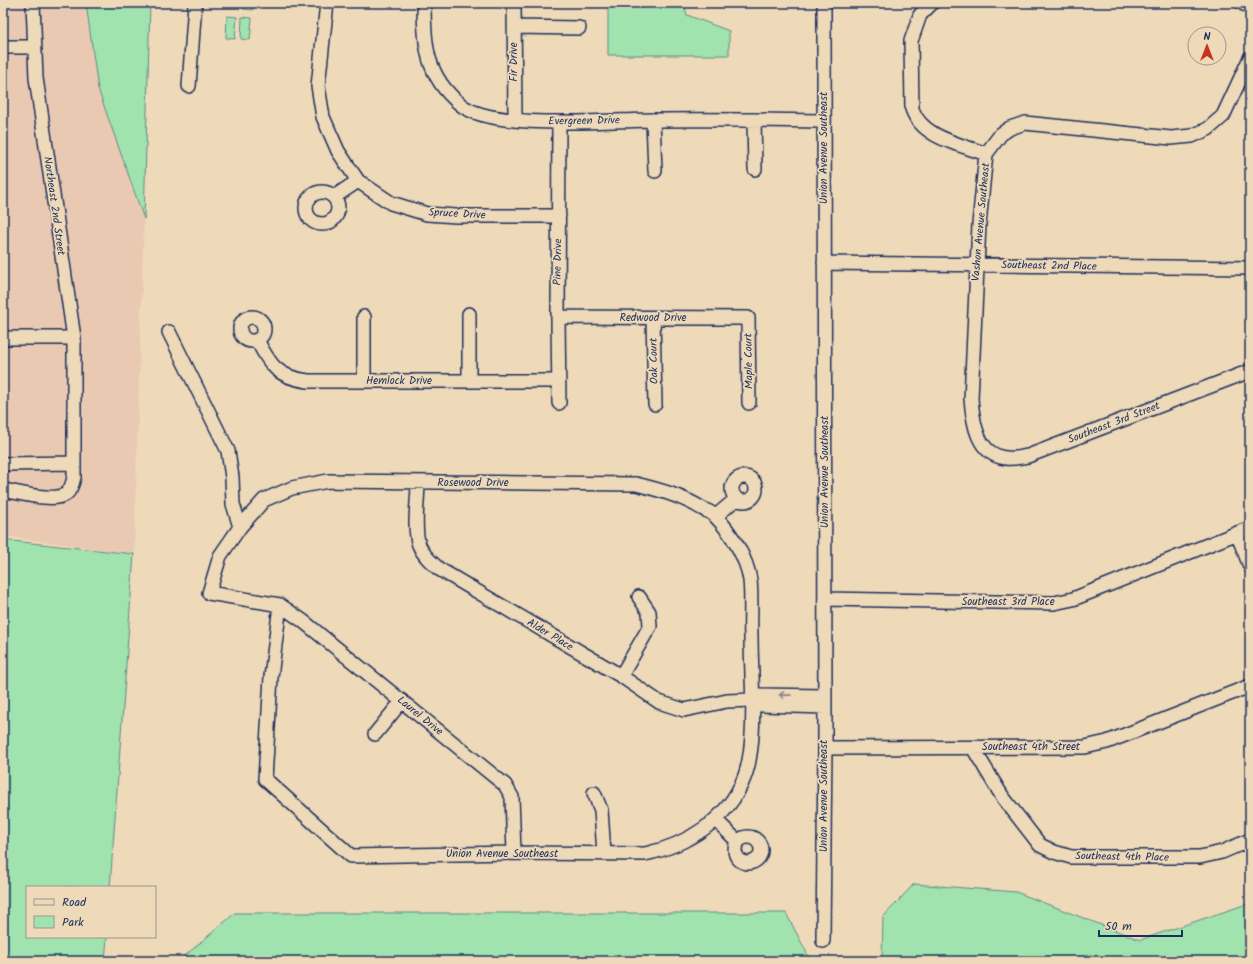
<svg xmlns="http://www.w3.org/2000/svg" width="1253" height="964" font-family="Kalam,sans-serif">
<rect width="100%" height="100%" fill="#eed9b8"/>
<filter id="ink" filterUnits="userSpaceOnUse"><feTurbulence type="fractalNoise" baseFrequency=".025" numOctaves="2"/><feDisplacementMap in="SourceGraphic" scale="8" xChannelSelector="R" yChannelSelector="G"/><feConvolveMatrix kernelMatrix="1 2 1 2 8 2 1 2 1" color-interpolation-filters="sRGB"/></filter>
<g filter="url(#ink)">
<!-- built -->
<path fill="#eac9b2" d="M3,3H150L134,554L3,536Z"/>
<!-- green -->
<path fill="#a0e3ae" stroke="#5e8986" d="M86,3H150L144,219L98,89Z
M243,3H253V10L243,9Z
M608,3H684L687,15L729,31V55H608Z
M227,16L237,17L235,39L226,38Z
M242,17L252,18L250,40L241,39Z
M3,540L134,554L110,887H27V937H107L105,961H3Z
M914,884L1016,892L1140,940L1250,903V961H882L883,917Z
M235,913H786L811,961H179Z"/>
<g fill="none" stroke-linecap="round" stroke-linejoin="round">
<defs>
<path id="minor" d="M327,3L318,86L323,117L338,151L358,181L391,203L427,214L456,216H559
M424,3C424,45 426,76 460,104C490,131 612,120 654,120C711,119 767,120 824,121
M514,3L515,120
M932,3L920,15L911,41L912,109C922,138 960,144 986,154
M1242,3L1250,7
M514,27L579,28
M3,47H34
M1250,58L1223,116L1208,129L1192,136L1171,138L1025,123L1010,128L1001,134L986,154L979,224L971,399C973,422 977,455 1006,458C1013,459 1021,457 1028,456L1250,371
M189,86L195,3
M653,120L655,171
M754,120L755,169
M559,122L558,317L559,403
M306 208a16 16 0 1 1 32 0a16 16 0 1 1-32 0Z
M334,197L358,181
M824,263L1250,268
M469,314V381
M240 329a12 12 0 1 1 24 0a12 12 0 1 1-24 0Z
M364,317V380
M558,317L748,318L749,403
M653,318L655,404
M169,332L228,451L232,477L233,504L240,527
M3,338H74L36,78L33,3
M257,340C271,366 277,377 308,381H559
M3,464L74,463
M732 489a12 12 0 1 1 24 0a12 12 0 1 1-24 0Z
M328,481L636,484C660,490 682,496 703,509C707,511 713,513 716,517C731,532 747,559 750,580C752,599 750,619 751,637C751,676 758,744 744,778C728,820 687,845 645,854L514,853L351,856L265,779L271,677L280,605L209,593L220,556L240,527L264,500L292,488Z
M418,483C418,500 413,529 419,545C423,555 431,562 439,569L621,676L659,702L684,710L727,701L752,700
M3,490C17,492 54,503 66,494C71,490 73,482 74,477V338
M716,516L736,499
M1237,533L1250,566
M825,599L1054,603L1073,599L1250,528
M280,605L303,621L505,785L512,797L514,853
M621,676L650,626L649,612L639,597
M824,696L760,695L752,700L761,705L825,707
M375,734L402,701
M825,748L1085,747L1107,742L1250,686
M973,748L1002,796L1040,845L1054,852L1071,857H1200L1222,852L1250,840
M594,793L601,810L604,854
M716,820L738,842
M735 850a13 13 0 1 1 26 0a13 13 0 1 1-26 0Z
M823,941L825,748L824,3"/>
</defs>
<!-- minor casing -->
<use href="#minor" stroke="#1b2f5e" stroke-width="16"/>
<!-- minor -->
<use href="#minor" stroke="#eed9b8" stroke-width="13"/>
</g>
<!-- one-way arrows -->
<defs><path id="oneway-shaft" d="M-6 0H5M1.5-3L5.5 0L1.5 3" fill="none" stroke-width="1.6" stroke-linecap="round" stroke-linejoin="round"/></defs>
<use stroke="#84848b" href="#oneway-shaft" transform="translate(785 695) rotate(-179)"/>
</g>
<g text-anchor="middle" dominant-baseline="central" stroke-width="3.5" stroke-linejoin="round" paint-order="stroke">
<!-- street labels -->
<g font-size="11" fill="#1b2f5e" stroke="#eed9b8">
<text transform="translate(514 62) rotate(-90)">Fir Drive</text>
<text transform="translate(584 121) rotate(-1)">Evergreen Drive</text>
<text transform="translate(824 148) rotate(-90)">Union Avenue Southeast</text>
<text transform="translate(54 206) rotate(82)">Northeast 2nd Street</text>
<text transform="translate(457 214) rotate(3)">Spruce Drive</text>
<text transform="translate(981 222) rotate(-85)">Vashon Avenue Southeast</text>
<text transform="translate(558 262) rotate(-89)">Pine Drive</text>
<text transform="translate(1049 266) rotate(1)">Southeast 2nd Place</text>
<text x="653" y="318">Redwood Drive</text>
<text transform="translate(654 361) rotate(-91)">Oak Court</text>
<text transform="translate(749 361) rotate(-91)">Maple Court</text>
<text x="399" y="381">Hemlock Drive</text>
<text transform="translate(1114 423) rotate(-21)">Southeast 3rd Street</text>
<text transform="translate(825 472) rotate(-90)">Union Avenue Southeast</text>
<text x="473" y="483">Rosewood Drive</text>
<text x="1008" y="602">Southeast 3rd Place</text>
<text transform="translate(550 635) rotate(31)">Alder Place</text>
<text transform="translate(420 716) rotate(39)">Laurel Drive</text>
<text x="1031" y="747">Southeast 4th Street</text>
<text transform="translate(824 796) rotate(-90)">Union Avenue Southeast</text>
<text x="502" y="854">Union Avenue Southeast</text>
<text transform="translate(1122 857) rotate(1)">Southeast 4th Place</text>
</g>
</g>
<!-- margin -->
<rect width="1253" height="964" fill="none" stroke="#eed9b8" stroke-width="16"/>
<rect x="8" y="8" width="1237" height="948" fill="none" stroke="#1b2f5e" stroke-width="1.5" filter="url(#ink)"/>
<!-- legend -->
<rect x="26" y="886" width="130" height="52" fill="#eed9b8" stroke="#9a9594"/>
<rect x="34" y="899" width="20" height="6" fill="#eed9b8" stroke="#9a9594"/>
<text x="62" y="906" font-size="12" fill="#1b2f5e">Road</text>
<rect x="34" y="916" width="20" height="12" fill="#a0e3ae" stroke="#9a9594"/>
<text x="62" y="926" font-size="12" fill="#1b2f5e">Park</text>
<!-- north arrow -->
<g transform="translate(1207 46)"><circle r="19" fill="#eed9b8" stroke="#9a9594"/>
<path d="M0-3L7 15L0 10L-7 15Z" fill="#c8321e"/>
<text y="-6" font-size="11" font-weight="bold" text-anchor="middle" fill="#1b2f5e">N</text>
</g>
<!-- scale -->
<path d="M1099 930v6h83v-6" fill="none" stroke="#1b2f5e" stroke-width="2"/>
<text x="1105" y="930" font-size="12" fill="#1b2f5e" stroke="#eed9b8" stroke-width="3" paint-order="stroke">50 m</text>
</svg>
